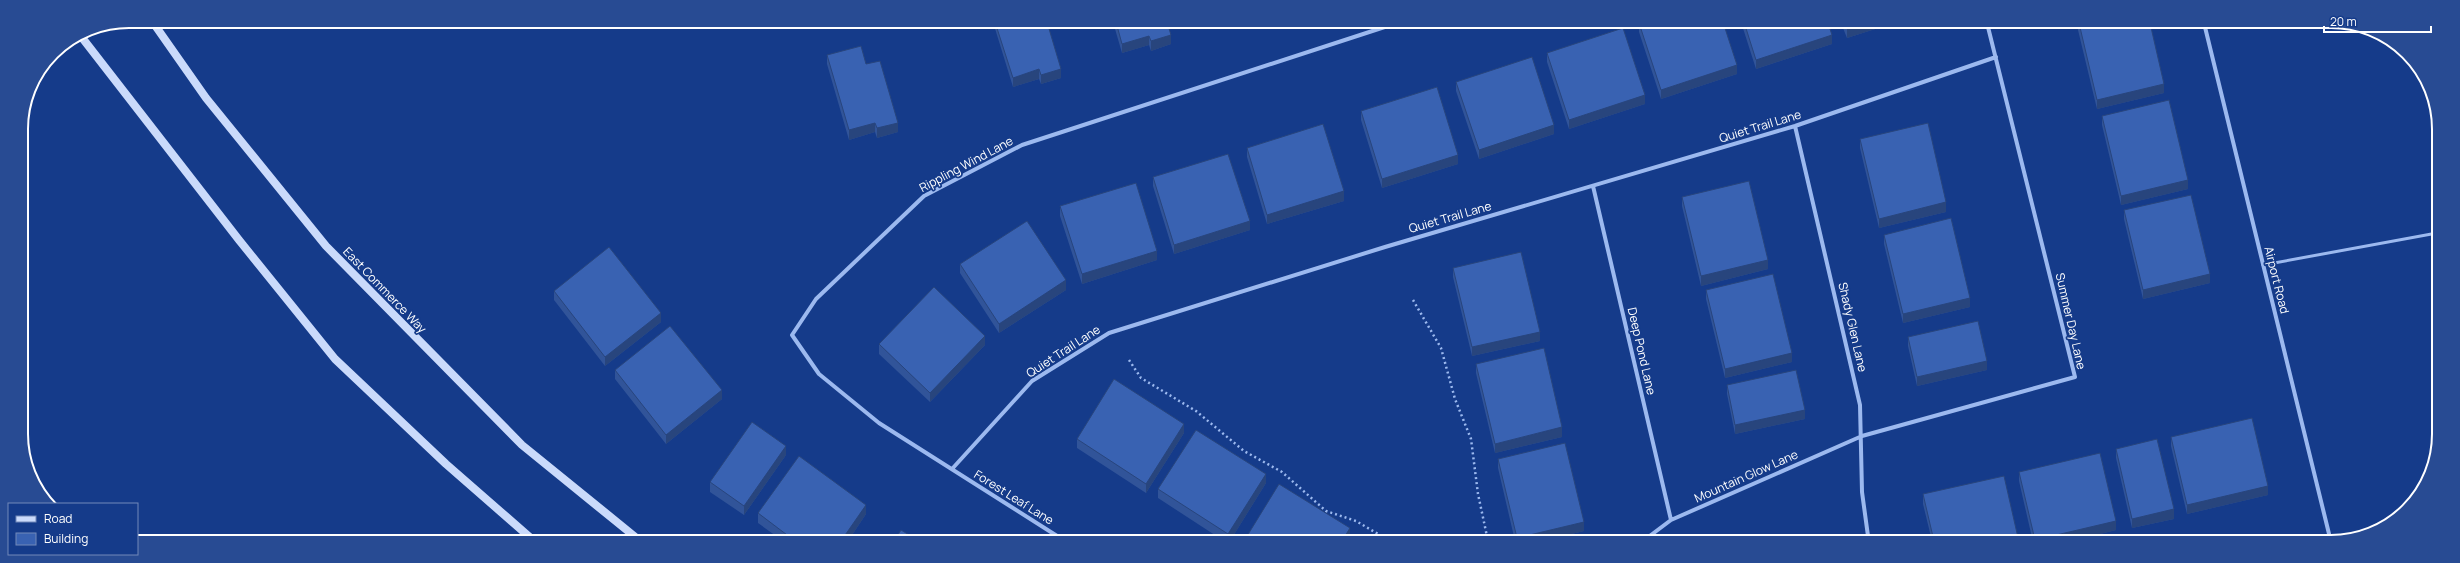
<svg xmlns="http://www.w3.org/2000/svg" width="2460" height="563" font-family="Manrope,sans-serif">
<rect width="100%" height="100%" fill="#153b8a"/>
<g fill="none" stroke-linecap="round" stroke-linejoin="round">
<!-- path -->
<path stroke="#9cb9ef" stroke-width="2.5" stroke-dasharray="2 3" stroke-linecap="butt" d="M1413,300L1441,348L1455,399L1471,439L1478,494L1488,541
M1129,360L1141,378L1196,411L1244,451L1282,472L1326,511L1356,521L1390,541"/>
<!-- service -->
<path stroke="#9cb9ef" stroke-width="3" d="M2263,265L2437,233"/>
<!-- minor -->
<path stroke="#9cb9ef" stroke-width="4" d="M2204,23L2331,542
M1795,126L1860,405L1862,492L1868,536L1865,541
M1593,186L1671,520
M952,469L1032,381L1109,333L1385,247L1795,126L1996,57
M1868,536L1876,541
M1065,541L879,423L819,374L792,335L816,299L924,196L1022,145L1400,22
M1643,541L1671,520L1862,436L2075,377L1987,23"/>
<!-- secondary -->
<path stroke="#cadafb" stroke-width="8" d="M152,21L206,98L326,246L522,445L639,540
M80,35L239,240L335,359L446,464L533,540"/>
</g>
<!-- wall -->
<path fill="#315499" d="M993,22H1047L1061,78L1041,84L1039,79L1013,87Z
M1113,22H1167L1171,44L1151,51L1149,45L1122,53Z
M1741,22L1828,23L1832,44L1756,69Z
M1639,23L1737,74L1661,99L1639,32Z
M1841,23H1894L1847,38Z
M2078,23H2150L2164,93L2097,109L2078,30Z
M1547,53L1645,104L1569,129L1547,62Z
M827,55L866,64L898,132L877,138L875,132L849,140L827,64Z
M1456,82L1554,134L1479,159L1456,91Z
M1361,111L1458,164L1382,188L1361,120Z
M2102,116L2188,189L2121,205L2102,125Z
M1860,139L1946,212L1879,228L1860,148Z
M1247,148L1344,201L1267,224L1247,157Z
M1153,177L1250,230L1174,254L1153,186Z
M1682,197L1768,269L1701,286L1682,206Z
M1060,206L1157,260L1082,284L1060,216Z
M2124,210L2210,283L2143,299L2124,219Z
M1884,235L1970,307L1903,323L1884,244Z
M960,264L1066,290L999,333L960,273Z
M1453,268L1540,341L1472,356L1453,277Z
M1706,290L1792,362L1725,378L1706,299Z
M554,291L661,322L605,366L554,300Z
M1908,337L1987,370L1917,386L1908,346Z
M879,344L985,345L930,402L879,354Z
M1476,364L1562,437L1495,453L1476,373Z
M615,370L722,399L666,444L615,379Z
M1727,385L1805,419L1735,434L1727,394Z
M1184,433L1146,493L1077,448V439Z
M2171,437L2268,495L2187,514L2171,446Z
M2116,449L2174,519L2132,528L2116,458Z
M786,455L744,515L710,492V482Z
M1498,459L1584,531L1542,541H1515L1498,468Z
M2019,472L2116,530L2068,542H2033L2019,481Z
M1266,483L1230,541H1224L1158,498V489Z
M1923,494L2019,542L1932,541L1923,504Z
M758,513L866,514L848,541H783L758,523Z"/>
<!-- shaded-wall -->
<path fill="#28457d" d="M1866,23H1894L1847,38V29Z
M1171,35V44L1151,51V41Z
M1832,35V44L1756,69V60Z
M1149,36V45L1122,53V44Z
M1737,65V74L1661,99V90Z
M1039,69V79L1013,87V78Z
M1061,69V78L1041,84V75Z
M2164,84V93L2097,109V100Z
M1645,95V104L1569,129V120Z
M875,123V132L849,140V130Z
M898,123V132L877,138V128Z
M1554,125V134L1479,159V150Z
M1458,155V164L1382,188V179Z
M2188,180V189L2121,205V196Z
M1344,191V201L1267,224V215Z
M1946,202V212L1879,228V219Z
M1250,221V230L1174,254V245Z
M1157,251V260L1082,284V274Z
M1768,260V269L1701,286V276Z
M2210,274V283L2143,299V290Z
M1066,280V290L999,333V324Z
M1970,298V307L1903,323V314Z
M661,313V322L605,366V357Z
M1540,332V341L1472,356V347Z
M985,336V345L930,402V393Z
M1792,353V362L1725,378V369Z
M1987,361V370L1917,386V377Z
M722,390V399L666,444V435Z
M1805,410V419L1735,434V425Z
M1184,424V433L1146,493V484Z
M1562,427V437L1495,453V444Z
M786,446V455L744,515V506Z
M1266,474V483L1230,541H1228V534Z
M2268,486V495L2187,514V505Z
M866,505V514L848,541H841Z
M2174,509V519L2132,528V519Z
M2116,521V530L2068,542H2035V540Z
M1584,522V531L1542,541H1517V538Z
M1350,528V537L1348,541H1342Z"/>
<!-- building -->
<path fill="#3962b2" stroke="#28457d" d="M995,22H1047L1061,69L1041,75L1039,69L1013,78Z
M1116,22H1167L1171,35L1151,41L1149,36L1122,44Z
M1640,22H1723L1737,65L1661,90L1639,23Z
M1744,22L1828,23L1832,35L1756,60Z
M1845,23H1866L1847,29Z
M2079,23H2150L2164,84L2097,100Z
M1623,28L1645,95L1569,120L1547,53Z
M861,46L866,64L880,61L898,123L877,128L875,123L849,130L827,55Z
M1532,57L1554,125L1479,150L1456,82Z
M1437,87L1458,155L1382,179L1361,111Z
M2169,100L2188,180L2121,196L2102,116Z
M1928,123L1946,202L1879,219L1860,139Z
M1323,124L1344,191L1267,215L1247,148Z
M1228,154L1250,221L1174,245L1153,177Z
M1749,181L1768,260L1701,276L1682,197Z
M1136,183L1157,251L1082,274L1060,206Z
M2191,195L2210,274L2143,290L2124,210Z
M1951,218L1970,298L1903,314L1884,235Z
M1027,221L1066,280L999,324L960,264Z
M609,247L661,313L605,357L554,291Z
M1521,252L1540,332L1472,347L1453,268Z
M1773,274L1792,353L1725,369L1706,290Z
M934,287L985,336L930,393L879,344Z
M1978,321L1987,361L1917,377L1908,337Z
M670,326L722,390L666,435L615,370Z
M1544,348L1562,427L1495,444L1476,364Z
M1796,370L1805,410L1735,425L1727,385Z
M1114,379L1184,424L1146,484L1077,439Z
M2252,418L2268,486L2187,505L2171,437Z
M752,422L786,446L744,506L710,482Z
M1196,430L1266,474L1228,534L1158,489Z
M2157,439L2174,509L2132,519L2116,449Z
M1565,443L1584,522L1517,538L1498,459Z
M2100,453L2116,521L2035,540L2019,472Z
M799,456L866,505L841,541H795L758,513Z
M2004,476L2019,542L1934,541L1923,494Z
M1279,484L1350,528L1342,541H1244Z
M901,530L919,541H894Z
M1364,535L1374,541H1361Z"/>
<g text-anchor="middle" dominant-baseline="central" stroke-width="3.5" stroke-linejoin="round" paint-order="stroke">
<!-- street labels -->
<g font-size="12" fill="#fff" stroke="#153b8a">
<text transform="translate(1760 126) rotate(-17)">Quiet Trail Lane</text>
<text transform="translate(966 164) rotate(-28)">Rippling Wind Lane</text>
<text transform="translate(1450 217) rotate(-16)">Quiet Trail Lane</text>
<text transform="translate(2277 280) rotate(76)">Airport Road</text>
<text transform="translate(385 290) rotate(46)">East Commerce Way</text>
<text transform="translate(2071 321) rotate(77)">Summer Day Lane</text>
<text transform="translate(1853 327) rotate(77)">Shady Glen Lane</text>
<text transform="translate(1063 351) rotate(-33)">Quiet Trail Lane</text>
<text transform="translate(1642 351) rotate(77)">Deep Pond Lane</text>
<text transform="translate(1746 476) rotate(-24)">Mountain Glow Lane</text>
<text transform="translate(1014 497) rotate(32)">Forest Leaf Lane</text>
</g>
</g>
<!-- crop -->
<path d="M0 0H2460V563H0ZM129 28H2331A101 101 0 0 1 2432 129V434A101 101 0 0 1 2331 535H129A101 101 0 0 1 28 434V129A101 101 0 0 1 129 28Z" fill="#284b93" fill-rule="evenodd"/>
<path fill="none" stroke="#fff" stroke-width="2" d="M129 28H2331A101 101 0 0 1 2432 129V434A101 101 0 0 1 2331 535H129A101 101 0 0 1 28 434V129A101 101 0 0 1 129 28Z"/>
<!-- legend -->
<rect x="8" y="503" width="130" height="52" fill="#153b8a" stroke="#7389b9"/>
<rect x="16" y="516" width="20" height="6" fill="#cadafb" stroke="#7389b9"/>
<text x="44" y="523" font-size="12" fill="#ffffff">Road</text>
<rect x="16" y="533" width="20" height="12" fill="#3962b2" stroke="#7389b9"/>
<text x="44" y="543" font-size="12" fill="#ffffff">Building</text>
<!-- scale -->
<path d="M2324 26v6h107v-6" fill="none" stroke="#ffffff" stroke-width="2"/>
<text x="2330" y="26" font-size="12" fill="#ffffff" stroke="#153b8a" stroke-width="3" paint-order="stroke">20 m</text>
</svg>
